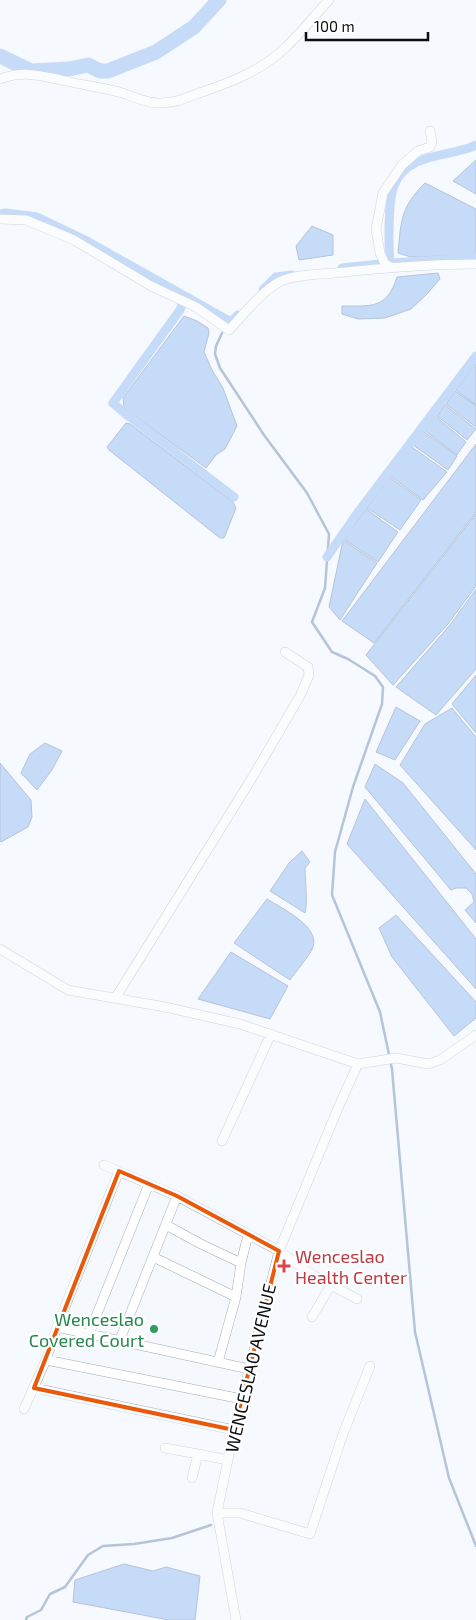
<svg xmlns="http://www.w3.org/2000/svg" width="476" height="1620" font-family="'Exo 2',sans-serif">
<rect width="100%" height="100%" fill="#f5f9fe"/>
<!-- water -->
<path fill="#8db5f2" stroke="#6683ae" d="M476,160V194L453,181Z
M425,183L476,209V255L411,257L398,253C401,220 401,207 425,183Z
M312,226L333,235V255L299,260L296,246Z
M438,273L440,279L427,294L411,309L385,318L358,319L342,314V306C372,306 387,309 397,277Z
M184,316L197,321L208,328L209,333L204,352L212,370L223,388L237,426L225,449L216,455L206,468L124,408L123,398Z
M476,363V405L456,390Z
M455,391L476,406V427L446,404Z
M445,405L476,429L467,440L437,416Z
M435,416L466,442L457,455L424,430Z
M126,423L130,424L233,502L236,508L224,538H220L109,450L107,447Z
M424,432L457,456L448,470L413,445Z
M476,444V512L374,643L342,621Z
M412,447L447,472L423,500L389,475Z
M389,477L421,500L400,530L367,508Z
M366,509L398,532L378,562L344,539Z
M476,514V586L448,624L393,685L366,655Z
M343,540L377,563L340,620L329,607Z
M476,589V669L436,715L396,687L450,625Z
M476,675V733L452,704Z
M396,707L420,721L395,760L376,752Z
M452,708L476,737V850L400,765L425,724Z
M45,743L62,751L52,770L37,790L21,773L30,754Z
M0,763L31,800L32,817L28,827L1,842L0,841Z
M375,764L403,783L476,874V923L465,910L474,902L472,894L466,888H456L451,890L365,787Z
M365,799L476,939V989L347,844Z
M302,851L310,862L305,868C305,879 308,904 305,913L270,891L289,863Z
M267,899C281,908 320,926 313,947C309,957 296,971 290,980L234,943Z
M396,915L476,1002V1018L454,1036L392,957L379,928Z
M231,952L288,986L270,1019L198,999Z
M124,1564L153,1571L166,1567L200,1576L195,1620H169L73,1602L75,1580Z"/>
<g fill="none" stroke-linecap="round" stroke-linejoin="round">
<!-- stream -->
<path stroke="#6683ae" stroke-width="2.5" d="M222,333L216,346L215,354L220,368L264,435L307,493L329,534L325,588L312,622L332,652L348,659L375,676L383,687L382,704L353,787L335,852L332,895L380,1012L392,1069L415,1332L449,1478L476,1546
M26,1620L27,1617L41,1610L50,1594L65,1587L88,1555L103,1546L134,1544L172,1538L211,1525"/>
<!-- canal -->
<path stroke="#8db5f2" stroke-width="9" d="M0,214L6,213L37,217L85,240L231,322L238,315
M390,263C389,251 389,240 389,228C390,202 388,175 417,162C436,153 458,154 476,145
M342,268L390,263L476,258
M263,290L276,277L292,275
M185,297L180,310L113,403L127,415L234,497
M327,557L356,515L476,356"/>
<!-- river -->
<path stroke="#8db5f2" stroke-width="15" d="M0,56L31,71L69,69L88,65L100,71H108L156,52L194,27L219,0"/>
<defs>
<path id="minor" d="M0,79C25,70 42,76 66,81C82,85 99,87 115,91C129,94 144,103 158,103C174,104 188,97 202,92C232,82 262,70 285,48C301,33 314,16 329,0
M0,219L26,220L74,240L151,286L196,307L229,330C244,314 260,293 279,282C293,275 319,274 335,273C382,268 429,264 476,264
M391,267L385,264L380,253L376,229L383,193L402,165L418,151L430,147L432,142L430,131
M0,949L68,990L165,1007L240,1024L358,1064
M116,997L252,778L300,696L309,675L308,667L285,652
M222,1141L271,1034
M104,1165L177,1196L279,1251L313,1275L357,1299
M166,1225L201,1244L241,1263
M153,1257L236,1297
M312,1317L331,1285
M57,1327L249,1369
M89,1334L149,1184
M119,1342L177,1196
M46,1360L242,1399
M218,1362L236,1297L241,1263L248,1235
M34,1388L234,1430
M24,1409L46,1360L57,1327L119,1171
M165,1448L198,1454
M192,1478L198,1454L228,1460
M217,1513H240L310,1534L343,1434L370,1366
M236,1620L217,1513L234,1430L279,1251L338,1108L358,1064L396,1058L428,1064L440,1060L476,1035"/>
</defs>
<!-- minor casing -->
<use href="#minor" stroke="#a5abb4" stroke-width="10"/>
<!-- minor -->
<use href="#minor" stroke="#fff" stroke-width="9"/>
</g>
<!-- marked area -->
<path d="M0 0H476V1620H0ZM119,1171L177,1196L279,1251L234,1430L34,1388Z" fill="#f5f9fe" fill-opacity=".55" fill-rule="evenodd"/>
<path fill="none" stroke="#e8590c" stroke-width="4" stroke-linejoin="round" d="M119,1171L177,1196L279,1251L234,1430L34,1388Z"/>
<!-- markers -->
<path fill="#e0444e" stroke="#fff" stroke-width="2" d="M281.5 1258.5h5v5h5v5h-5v5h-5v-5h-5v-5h5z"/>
<circle fill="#2e9e5b" stroke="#fff" stroke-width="2" cx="154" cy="1329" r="5"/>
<g text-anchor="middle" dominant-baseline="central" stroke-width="4.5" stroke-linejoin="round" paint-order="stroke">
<!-- health labels -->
<g font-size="18" fill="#be3a42" stroke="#fff" text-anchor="start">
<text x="295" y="1256">Wenceslao<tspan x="295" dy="21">Health Center</tspan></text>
</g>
<!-- leisure labels -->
<g font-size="18" fill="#27864d" stroke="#fff" text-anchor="end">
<text x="144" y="1319">Wenceslao<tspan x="144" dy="21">Covered Court</tspan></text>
</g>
<!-- street labels -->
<g font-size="18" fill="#0b0d10" stroke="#fff">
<text transform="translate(250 1368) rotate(-77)">WENCESLAO AVENUE</text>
</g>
</g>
<!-- scale -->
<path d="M306 32v8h122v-8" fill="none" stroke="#0b0d10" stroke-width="2.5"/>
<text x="314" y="32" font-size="15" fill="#0b0d10" stroke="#ffffff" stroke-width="4" paint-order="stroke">100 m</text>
</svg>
